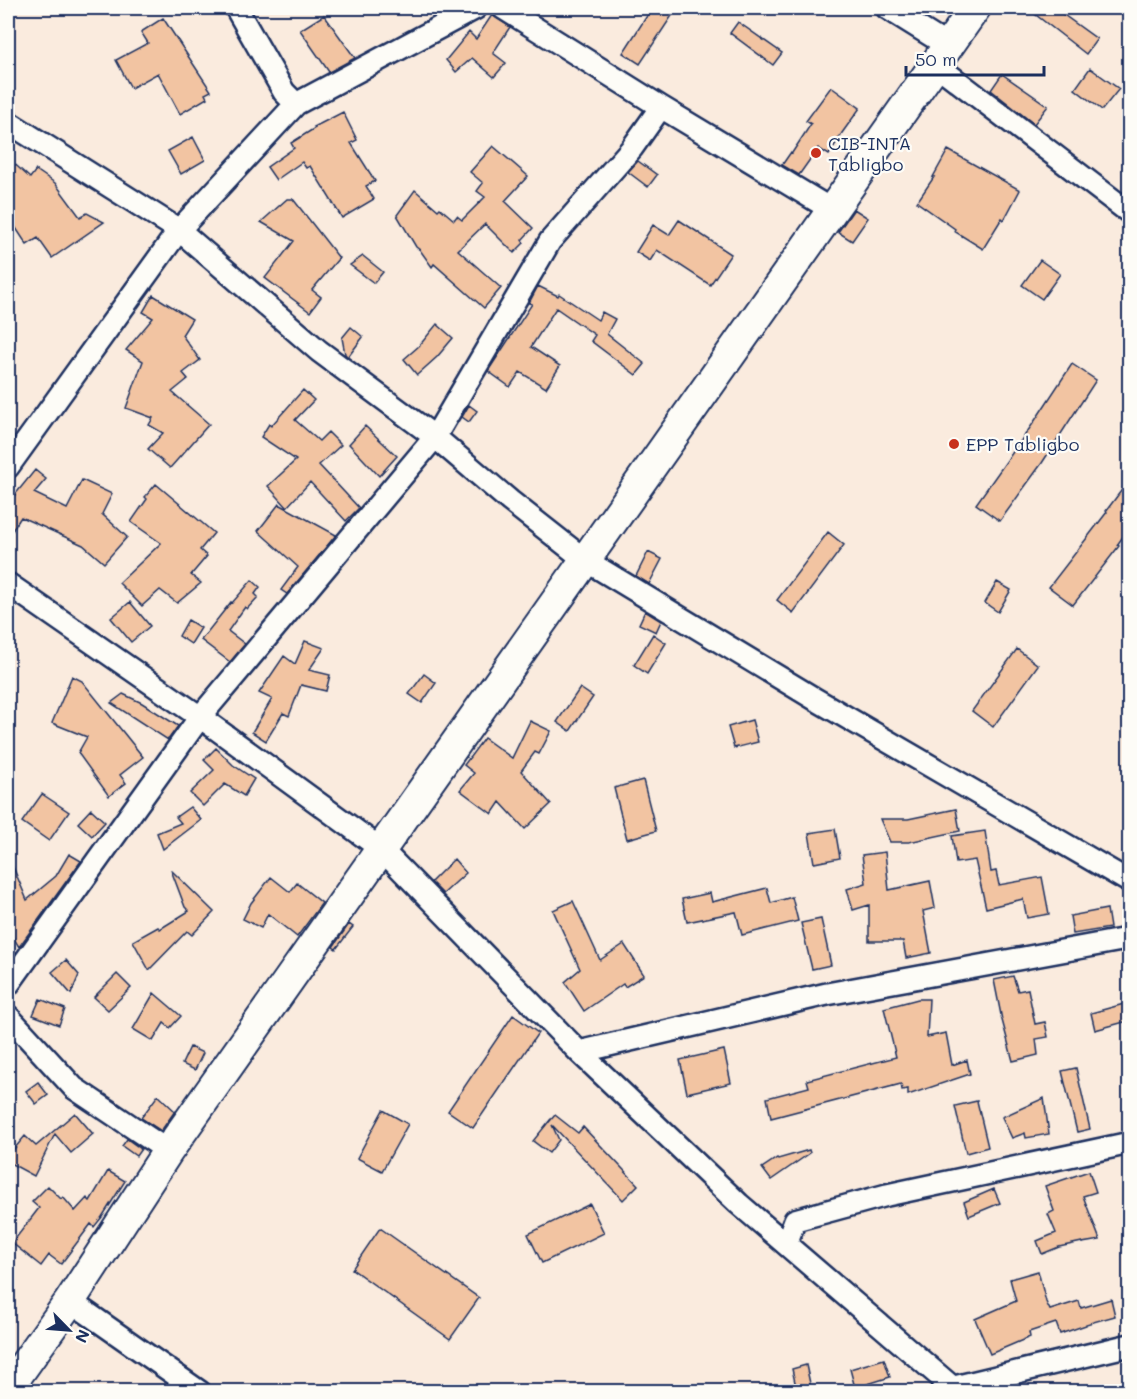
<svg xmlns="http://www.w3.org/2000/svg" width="1137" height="1399" font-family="Mali,sans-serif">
<rect width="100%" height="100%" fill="#faebde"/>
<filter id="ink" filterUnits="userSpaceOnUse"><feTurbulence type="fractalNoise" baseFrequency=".0167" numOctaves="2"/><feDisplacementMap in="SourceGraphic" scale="12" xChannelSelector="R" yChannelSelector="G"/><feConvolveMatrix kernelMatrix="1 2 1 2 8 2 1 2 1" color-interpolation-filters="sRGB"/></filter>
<g filter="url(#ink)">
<!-- building -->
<path fill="#f2c4a2" stroke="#1b2f5e" stroke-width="1.5" d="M652,8H677L640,64L623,53Z
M1027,8H1054L1097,39L1086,54Z
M324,15L355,58L329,72L300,30Z
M492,15L510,27L493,53L506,63L494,77L472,58L456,72L446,60L469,32L476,39Z
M163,18L211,91L205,94L207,98L180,114L158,73L131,88L116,60L148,43L141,32Z
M738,22L782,53L773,65L730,33Z
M1090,68L1119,89L1102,110L1075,89Z
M1002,74L1048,106L1034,124L991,90Z
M831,87L860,108L842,133L829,155L818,148L799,175L782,165L791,152L792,153L811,124L806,121Z
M343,112L357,140L351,143L375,181L366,186L374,199L342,218L310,166L306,168L302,162L276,180L267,167L294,148L291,143L315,128L314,127Z
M193,137L205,160L181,174L168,151Z
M493,146L528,176L505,201L533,228L522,240L524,243L514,253L485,224L458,250L501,288L484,308L434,264L432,267L420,250L416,247L397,215L415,190L438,210L440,208L454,220L457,216L462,220L485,197L477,191L483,183L470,172Z
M948,150L1020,190L1004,220L1002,218L983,249L954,231L955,229L917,202L934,177H933Z
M8,158L30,178L36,170L55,183L80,217L87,213L104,222L52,258L38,238L27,245L16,228L8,238Z
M638,161L657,175L648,187L628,172Z
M287,199H293L339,258L312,290L321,297L310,312L265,278L294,241L261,222Z
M854,209L868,218L852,241L838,232Z
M679,220L731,254L710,285L657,250L650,261L636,252L653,225L669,235Z
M363,256L383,272L374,283L350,265Z
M1040,260L1060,274L1042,299L1022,285Z
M538,286L558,296L559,294L598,320L602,312L615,319L607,334L645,364L636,375L591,341L595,335L556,308L531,347L560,366L546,388L520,372L510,387L488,371L532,304L529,303Z
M153,295L192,319L182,335L200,360L183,373L188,379L172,392L209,424L170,468L148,449L163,433L149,425L153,418L126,408L143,361L126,350L153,318L143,312Z
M437,324L453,338L437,357L417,375L404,359L419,346Z
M351,327L363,337L348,357L345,354L342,338Z
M1072,364L1096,380L1042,463L1000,521L976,504L1032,425Z
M303,390L314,400L295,420L319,441L328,432L341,445L319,465L359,508L346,521L310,482L287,507L268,486L296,460L261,437L269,424L271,426Z
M469,405L477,411L469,422L462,417Z
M365,426L397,456L379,476L349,444Z
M35,470L46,479L34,493L67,509L82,480L112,494L102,514L127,537L104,563L83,545L21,517L8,537V492L14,496Z
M1130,479V527L1117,545L1119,546L1073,605L1049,587L1107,512L1106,511Z
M156,484L214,533L200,550L207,556L191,575L201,583L177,603L160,590L142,606L119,583L161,543L131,522L147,499L145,497Z
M279,504L336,535L287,594L281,590L298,567L258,531Z
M828,532L844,545L793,613L777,600Z
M648,552L662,559L649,584L636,576Z
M252,580L260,587L255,594L258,597L247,609L245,607L228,631L245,644L230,662L201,640L231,602L232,603Z
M997,582L1011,590L998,612L985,603Z
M130,602L150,626L131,642L111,618Z
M645,611L661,621L656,632L639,624Z
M188,620L201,628L191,644L179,636Z
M653,634L666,643L647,674L634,665Z
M305,641L324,648L309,670L330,675L326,691L301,685L289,716L283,713L266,741L252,732L272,699L259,693L284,656L295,664Z
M1017,649L1038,665L993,727L972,711Z
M424,674L436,683L422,703L409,694Z
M72,676L82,681L143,757L120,775L126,783L109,796L78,753L87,737L52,723Z
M580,688L593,697L570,731L557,722Z
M123,694L142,703L178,726L168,740L111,703Z
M752,720L758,742L734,748L728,727Z
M530,721L551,731L539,754L535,752L521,771L551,804L525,829L500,802L492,814L460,790L474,773L464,765L484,738L512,758Z
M216,748L233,765L254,779L244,796L225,784L203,806L190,793L214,770L204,760Z
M643,780L656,831L627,839L614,788Z
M42,794L69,812L49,841L22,822Z
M190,807L201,820L163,849L157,833L181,823L176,817Z
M91,809L105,822L92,836L78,823Z
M956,809L960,831L909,842H890L880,819H908Z
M835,829L840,858L814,863L809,833Z
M985,831L991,872L996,871L999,885L1042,877L1049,914L1027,918L1023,899L986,908L975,860L956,863L952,836Z
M885,852L889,890L930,881L935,908L923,911L931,953L906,958L903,941H869V905L853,910L847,889L866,883L862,855Z
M69,854L81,861L19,947L8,929V855L27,900L56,876Z
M454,859L466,873L443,894L431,882Z
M171,870L214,912L192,935L187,931L149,970L133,941L158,927L160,929L189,911L185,907Z
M271,877L290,892L297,883L322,903L297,937L268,914L261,928L243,919L251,903Z
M767,888L771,903L792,897L798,921L742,935L736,912L687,922L682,899L710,893L712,902Z
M573,901L600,960L624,944L644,975L625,987L623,984L584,1011L565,982L580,969L553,910Z
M1107,909L1110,928L1073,934L1070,916Z
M821,919L831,965L812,969L801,923Z
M349,924L353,927L336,949L333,947Z
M66,960L79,975L71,994L52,972Z
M117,974L131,988L108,1010L94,997Z
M1013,976L1018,991L1028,989L1035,1024L1045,1022L1048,1037L1036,1039L1038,1055L1013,1061L1002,1020L994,980Z
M154,993L181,1016L170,1028L164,1023L153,1041L133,1029Z
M40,999L65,1009L59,1025L33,1015Z
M918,999H929L927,1037L946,1033L952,1065L967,1060L970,1074L908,1095V1089L902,1090L901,1084L771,1118L767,1098L809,1087L807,1080L896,1057L884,1008Z
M1124,1004L1128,1021L1095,1030L1091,1013Z
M513,1015L538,1033L473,1128L448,1111Z
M190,1047L203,1053L195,1070L182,1064Z
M724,1050L731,1083L687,1093L680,1060Z
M1076,1068L1090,1129L1077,1132L1062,1071Z
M38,1082L48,1095L36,1104L26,1091Z
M158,1095L175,1111L161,1131L141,1118Z
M1044,1098L1049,1134L1026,1138L1025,1133L1012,1138L1002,1117Z
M977,1101L988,1147L966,1153L955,1106Z
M383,1110L408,1124L382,1171L357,1158Z
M75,1113L93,1134L71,1153L55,1134L34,1176L8,1162V1156L25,1136L36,1146Z
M555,1115L578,1133L583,1127L638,1185L623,1200L552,1125L559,1140L549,1153L533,1141L550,1120V1121Z
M127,1139L141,1149L136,1156L122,1146Z
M809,1150L810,1153L771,1180L762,1168L777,1158L778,1159Z
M108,1171L125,1181L102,1217L94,1227L91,1224L61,1264L49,1255L41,1266L12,1243L39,1208L32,1202L48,1186L61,1199L63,1197L75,1211L87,1198L90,1201Z
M1089,1171L1096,1192L1083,1196L1100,1240L1082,1243V1242L1059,1247L1042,1254L1037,1241L1056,1233L1048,1214L1054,1211L1045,1186Z
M994,1189L1000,1203L969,1216L964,1202Z
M590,1204L604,1233L542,1263L528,1234Z
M380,1228L479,1298L450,1339L352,1269Z
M1038,1271L1046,1302L1050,1310L1079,1301L1081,1308L1111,1299L1115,1316L1086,1324V1325L1060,1334L1056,1323L1029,1332L1030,1337L990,1354L975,1319L1016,1301L1010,1279Z
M884,1359L890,1377L855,1388L850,1369Z
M806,1365L811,1388L797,1391L792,1369Z"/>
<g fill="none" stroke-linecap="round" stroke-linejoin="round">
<defs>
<path id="minor" d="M236,8L284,92L296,104
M503,8L661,107L832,210
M887,8L948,46
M935,64L1130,213
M8,122L179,230L319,351L435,437L510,501L585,560L815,699L1130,882
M8,467L179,230L296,104L476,8
M8,584L200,717L381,849L579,1052L739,1204L958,1392
M8,985L200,717L435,437L550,241L632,148L661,107
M8,1016L74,1088L168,1151
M579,1052L827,994L1127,939L1130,937
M786,1244L795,1220L887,1195L1130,1143
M70,1301L200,1392
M942,1390L1130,1345"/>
<path id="secondary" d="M8,1388L70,1301L168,1151L975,8"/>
</defs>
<!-- minor casing -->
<use href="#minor" stroke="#1b2f5e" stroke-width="26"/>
<!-- secondary casing -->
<use href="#secondary" stroke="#1b2f5e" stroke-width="34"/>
<!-- minor -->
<use href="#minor" stroke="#fdfcf7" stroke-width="21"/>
<!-- secondary -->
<use href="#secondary" stroke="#fdfcf7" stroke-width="30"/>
</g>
</g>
<!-- markers -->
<g fill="#c8321e" stroke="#fdfcf7" stroke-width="2">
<circle cx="816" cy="153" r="6"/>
<circle cx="954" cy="444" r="6"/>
</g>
<g text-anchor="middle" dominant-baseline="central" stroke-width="4.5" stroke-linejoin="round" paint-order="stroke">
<!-- poi labels -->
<g font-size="18" fill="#1b2f5e" stroke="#fdfcf7" text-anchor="start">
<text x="828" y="143">CIB-INTA<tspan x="828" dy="21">Tabligbo</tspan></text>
<text x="966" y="444">EPP Tabligbo</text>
</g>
</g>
<!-- margin -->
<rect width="1137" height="1399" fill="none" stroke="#fdfcf7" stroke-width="30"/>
<rect x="15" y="15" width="1107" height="1369" fill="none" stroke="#1b2f5e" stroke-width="2" filter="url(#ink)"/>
<!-- north arrow -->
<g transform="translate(69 1330) rotate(115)" stroke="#fdfcf7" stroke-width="4.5" paint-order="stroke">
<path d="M0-4.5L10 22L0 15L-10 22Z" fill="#1b2f5e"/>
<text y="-9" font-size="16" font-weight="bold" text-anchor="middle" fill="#1b2f5e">N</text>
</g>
<!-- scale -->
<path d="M906 66v9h138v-9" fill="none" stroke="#1b2f5e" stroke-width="3"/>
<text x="915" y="66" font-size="18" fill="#1b2f5e" stroke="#fdfcf7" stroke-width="4.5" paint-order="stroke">50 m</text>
</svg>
